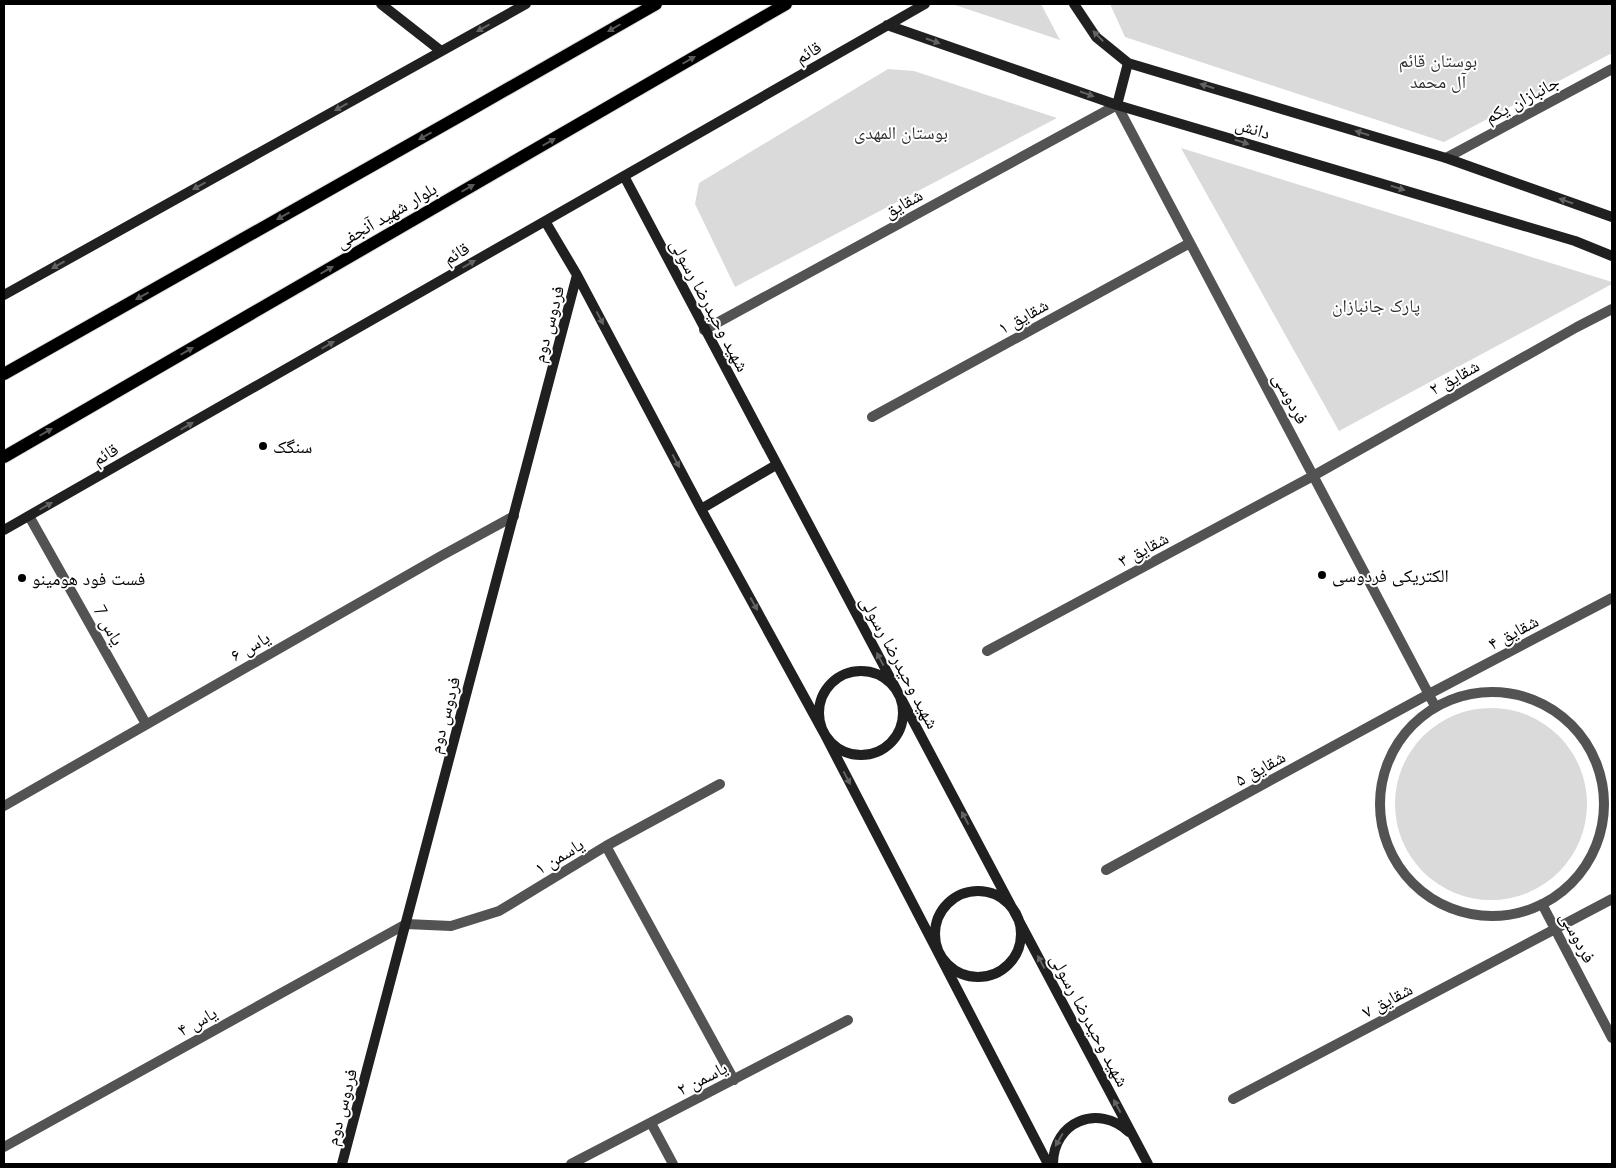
<svg xmlns="http://www.w3.org/2000/svg" width="1616" height="1168" font-family="Quicksand,'Noto Naskh Arabic',sans-serif">
<rect width="100%" height="100%" fill="#fff"/>
<!-- green -->
<path fill="#dadada" d="M956,4H1041L1060,40L955,5Z
M1110,4H1612V53L1444,142L1125,37Z
M888,69L914,71L1057,118L735,287L695,204L699,183Z
M1181,148L1612,282V284L1339,431Z
M1395 804a96 96 0 1 1 192 0a96 96 0 1 1-192 0Z"/>
<g fill="none" stroke-linecap="round" stroke-linejoin="round">
<defs>
<path id="primary" d="M4,374L467,112L656,4
M4,457L786,4"/>
</defs>
<!-- primary casing -->
<use href="#primary" stroke="#dbdbdb" stroke-width="14"/>
<!-- street -->
<path stroke="#535353" stroke-width="10" d="M1446,158L1612,69
M704,330L1117,105L1435,706
M872,417L1190,243
M29,516L146,724
M987,651L1313,476L1577,327L1612,309
M1380 804a112 112 0 1 1 224 0a112 112 0 1 1-224 0Z
M4,806L441,556L514,516
M606,846L734,1080
M1106,870L1429,694L1612,598
M1542,904L1612,1038
M1233,1099L1612,899
M651,1123L673,1164
M4,1147L406,924L451,926L499,911L606,846L720,784
M571,1164L848,1020"/>
<!-- secondary -->
<path stroke="#202020" stroke-width="10" d="M381,4L441,51
M1074,4L1096,37L1128,63L1446,158L1612,217
M887,25L1117,105L1575,241L1612,256
M1117,105L1128,63
M624,176L1148,1164
M545,221L577,275L701,509L824,733L1048,1164
M4,295L526,4
M701,509L776,465
M4,530L925,4
M819 713a42 42 0 1 1 84 0a42 42 0 1 1-84 0Z
M935 934a43 43 0 1 1 86 0a43 43 0 1 1-86 0Z
M342,1164L577,275
M1053,1164C1053,1122 1098,1103 1129,1132"/>
<!-- primary -->
<use href="#primary" stroke="#000" stroke-width="12"/>
</g>
<!-- one-way arrows -->
<defs><path id="oneway-solid" d="M-6-.8H1V-3.2L6.5 0L1 3.2V.8H-6Z" transform="scale(1.25)"/></defs>
<g fill="#636363">
<use href="#oneway-solid" transform="translate(483 28) rotate(151)"/>
<use href="#oneway-solid" transform="translate(1098 36) rotate(-134)"/>
<use href="#oneway-solid" transform="translate(933 41) rotate(19)"/>
<use href="#oneway-solid" transform="translate(1207 86) rotate(-163)"/>
<use href="#oneway-solid" transform="translate(1087 94) rotate(19)"/>
<use href="#oneway-solid" transform="translate(341 107) rotate(151)"/>
<use href="#oneway-solid" transform="translate(1362 133) rotate(-163)"/>
<use href="#oneway-solid" transform="translate(1242 142) rotate(17)"/>
<use href="#oneway-solid" transform="translate(199 186) rotate(151)"/>
<use href="#oneway-solid" transform="translate(1398 188) rotate(17)"/>
<use href="#oneway-solid" transform="translate(1566 201) rotate(-161)"/>
<use href="#oneway-solid" transform="translate(469 264) rotate(-30)"/>
<use href="#oneway-solid" transform="translate(58 265) rotate(151)"/>
<use href="#oneway-solid" transform="translate(600 318) rotate(62)"/>
<use href="#oneway-solid" transform="translate(328 345) rotate(-30)"/>
<use href="#oneway-solid" transform="translate(187 426) rotate(-30)"/>
<use href="#oneway-solid" transform="translate(676 461) rotate(62)"/>
<use href="#oneway-solid" transform="translate(46 506) rotate(-30)"/>
<use href="#oneway-solid" transform="translate(754 604) rotate(61)"/>
<use href="#oneway-solid" transform="translate(880 659) rotate(-118)"/>
<use href="#oneway-solid" transform="translate(847 778) rotate(62)"/>
<use href="#oneway-solid" transform="translate(965 818) rotate(-118)"/>
<use href="#oneway-solid" transform="translate(1041 962) rotate(-118)"/>
<use href="#oneway-solid" transform="translate(1117 1106) rotate(-118)"/>
<use href="#oneway-solid" transform="translate(1059 1140) rotate(120)"/>
</g>
<g fill="#595959">
<use href="#oneway-solid" transform="translate(614 28) rotate(150)"/>
<use href="#oneway-solid" transform="translate(689 60) rotate(-30)"/>
<use href="#oneway-solid" transform="translate(425 136) rotate(151)"/>
<use href="#oneway-solid" transform="translate(549 142) rotate(-30)"/>
<use href="#oneway-solid" transform="translate(468 188) rotate(-30)"/>
<use href="#oneway-solid" transform="translate(283 216) rotate(151)"/>
<use href="#oneway-solid" transform="translate(327 270) rotate(-30)"/>
<use href="#oneway-solid" transform="translate(142 296) rotate(151)"/>
<use href="#oneway-solid" transform="translate(187 351) rotate(-30)"/>
<use href="#oneway-solid" transform="translate(46 432) rotate(-30)"/>
</g>
<!-- markers -->
<g fill="#000" stroke="#fff" stroke-width="2">
<circle cx="263" cy="446" r="5"/>
<circle cx="1322" cy="575" r="5"/>
<circle cx="22" cy="578" r="5"/>
</g>
<g text-anchor="middle" dominant-baseline="central" stroke-width="4" stroke-linejoin="round" paint-order="stroke">
<!-- street labels -->
<g font-size="18" fill="#000" stroke="#fff">
<text transform="translate(808 52) rotate(-30)">قائم</text>
<text transform="translate(1522 99) rotate(-28)">جانبازان یکم</text>
<text transform="translate(1253 128) rotate(17)">دانش</text>
<text transform="translate(903 203) rotate(-29)">شقایق</text>
<text transform="translate(386 215) rotate(-30)">بلوار شهید آنجفی</text>
<text transform="translate(456 253) rotate(-30)">قائم</text>
<text transform="translate(710 305) rotate(62)">شهید وحیدرضا رسولی</text>
<text transform="translate(1023 316) rotate(-29)">شقایق ۱</text>
<text transform="translate(548 324) rotate(-75)">فردوس دوم</text>
<text transform="translate(1454 377) rotate(-29)">شقایق ۲</text>
<text transform="translate(1291 398) rotate(62)">فردوسی</text>
<text transform="translate(105 454) rotate(-30)">قائم</text>
<text transform="translate(1143 549) rotate(-28)">شقایق ۳</text>
<text transform="translate(109 625) rotate(61)">یاس 7</text>
<text transform="translate(1513 632) rotate(-28)">شقایق ۴</text>
<text transform="translate(250 646) rotate(-30)">یاس ۶</text>
<text transform="translate(900 662) rotate(62)">شهید وحیدرضا رسولی</text>
<text transform="translate(444 715) rotate(-75)">فردوس دوم</text>
<text transform="translate(1260 768) rotate(-29)">شقایق ۵</text>
<text transform="translate(559 856) rotate(-31)">یاسمن ۱</text>
<text transform="translate(1578 937) rotate(62)">فردوسی</text>
<text transform="translate(1387 1000) rotate(-28)">شقایق ۷</text>
<text transform="translate(1090 1020) rotate(62)">شهید وحیدرضا رسولی</text>
<text transform="translate(197 1021) rotate(-29)">یاس ۴</text>
<text transform="translate(702 1078) rotate(-27)">یاسمن ۲</text>
<text transform="translate(341 1107) rotate(-75)">فردوس دوم</text>
</g>
<!-- park labels -->
<g font-size="18" fill="#313131" stroke="#fff">
<text x="1438" y="60">بوستان قائم<tspan x="1438" dy="21">آل محمد</tspan></text>
<text x="901" y="132">بوستان المهدی</text>
<text x="1376" y="305">پارک جانبازان</text>
</g>
<!-- poi labels -->
<g font-size="18" fill="#000" stroke="#fff" text-anchor="start">
<text x="273" y="446">سنگک</text>
<text x="1332" y="575">الکتریکی فردوسی</text>
<text x="32" y="578">فست فود هومینو</text>
</g>
</g>
<!-- border -->
<rect width="1616" height="1168" fill="none" stroke="#000000" stroke-width="10"/>
</svg>
